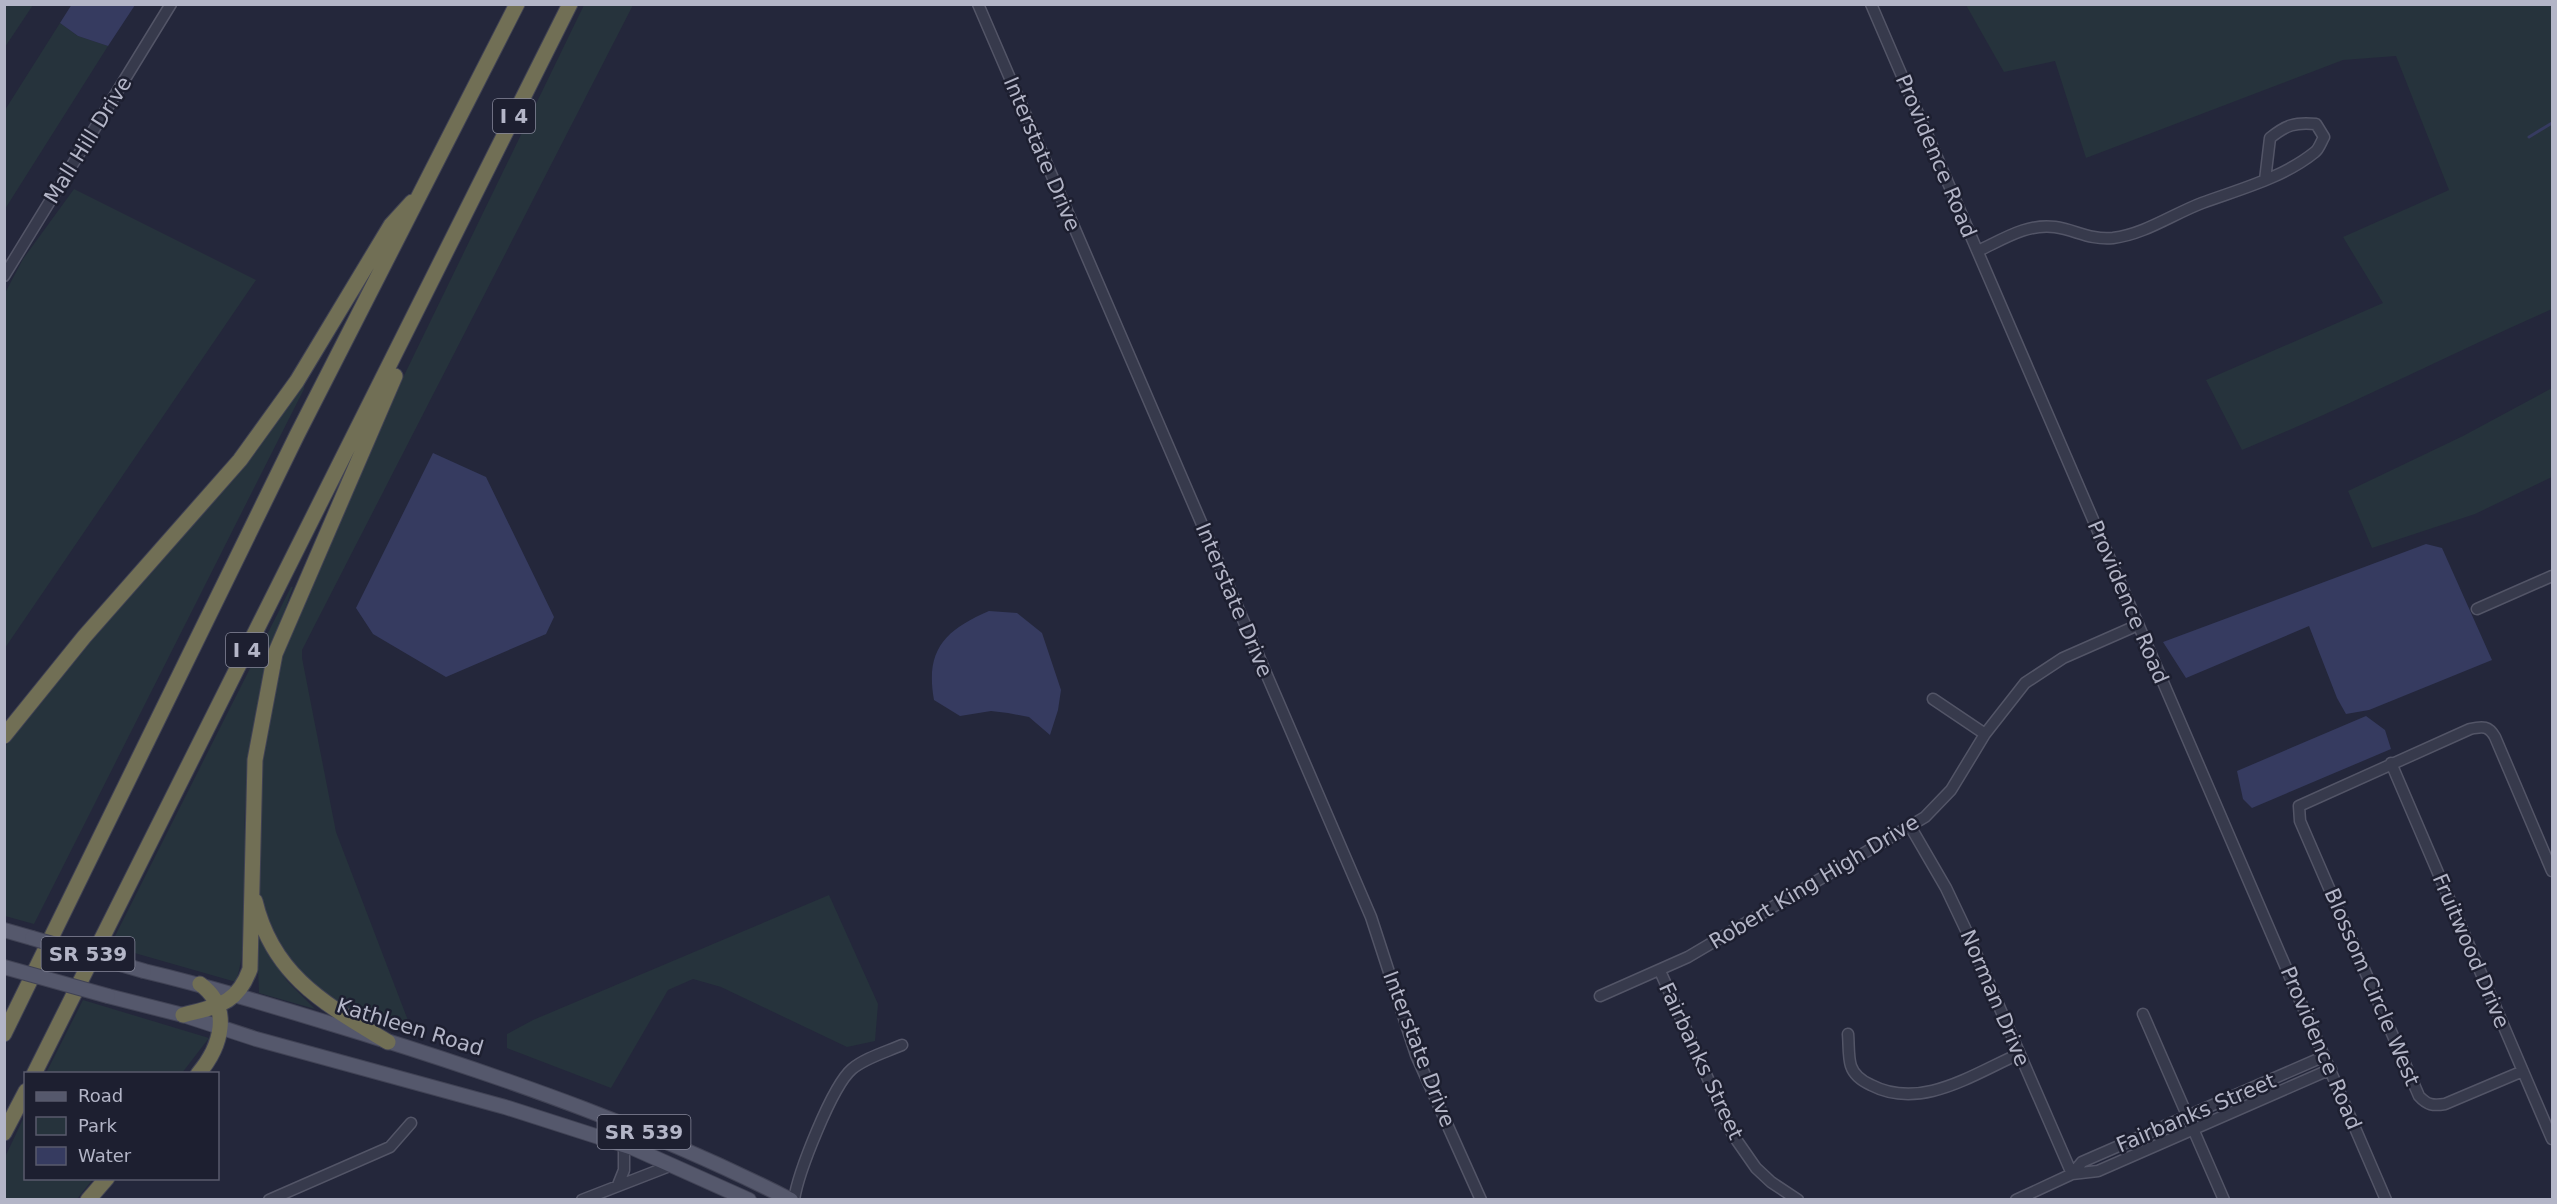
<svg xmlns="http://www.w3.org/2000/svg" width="2557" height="1204" font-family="'DejaVu Sans',sans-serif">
<rect width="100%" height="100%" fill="#24273b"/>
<!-- green -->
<path fill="#26333c" d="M5,4L33,5L5,47L4,5Z
M584,5H633L302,650V658L336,832L412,1031L349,1010L319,990L278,948L259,896L257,874L262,763L269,713L284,641L363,460Z
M1966,5H2552V309C2448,355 2347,407 2242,450L2206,380L2383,303L2343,237L2449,190L2396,56L2343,60L2086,158L2055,61L2004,72Z
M60,23L78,36L108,46L5,209V110Z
M74,189L256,280L5,648V293L23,259Z
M300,383L304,385V389L34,924L5,916V747L49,685Z
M2552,388V477L2475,514L2372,548L2348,491L2463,436Z
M291,587H293C269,651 249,741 245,810C243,866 252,928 236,982L110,946Z
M829,895L878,1004L875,1041L847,1047L721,987L693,979L668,990L611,1088L507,1048V1034L533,1020Z
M261,937L287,981L315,1009L259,993L257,941Z
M83,1000L209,1038L182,1073H46Z
M25,1115L26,1178L93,1179L77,1199H5V1157Z"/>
<!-- water -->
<path fill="#363b60" d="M72,4H135V5L108,46L78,36L60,23Z
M433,453L486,477L554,617L546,634L446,677L373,634L356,608Z
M2426,544L2442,548L2492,660L2369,710L2346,714L2337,698L2309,626L2186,678L2163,642Z
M989,611L1017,613L1042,633L1061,690L1058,710L1050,735L1029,717L1008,713L991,711L960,716L934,700C925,650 945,630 989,611Z
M2366,716L2385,730L2391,749L2252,808L2243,799L2237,771Z"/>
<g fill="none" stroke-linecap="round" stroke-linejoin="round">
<!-- stream -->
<path stroke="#363b60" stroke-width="3" d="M2529,137L2552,123"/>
<defs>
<path id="minor" d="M978,4L1371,917L1416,1055L1481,1200
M1871,4L2386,1200
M1978,251C2002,240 2027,223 2055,227C2076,230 2089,240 2113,238C2145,234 2173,214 2202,203C2240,189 2283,178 2315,152C2319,149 2321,142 2324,137L2316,124C2295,122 2286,125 2270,138L2265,180
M4,276L171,4
M2477,609L2552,576
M1933,699L1985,734
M2391,763L2552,1139
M1910,826L1946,888L1965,928L2072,1174
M1660,971L1733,1135L1756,1168L1771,1182L1798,1200
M1600,996L1688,957L1925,817L1951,790L1985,734L2025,683L2063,658L2138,625
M2143,1014L2224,1200
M1848,1034C1849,1044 1848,1057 1851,1066C1854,1075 1862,1081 1871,1085C1921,1111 1973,1074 2019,1054
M2523,1071L2445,1104C2433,1106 2427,1105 2419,1096L2300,821L2299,806L2470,729C2483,726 2489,726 2495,737L2552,871
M2072,1174L2082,1162L2325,1056
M618,1185L624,1170V1145
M269,1200L390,1147L411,1123
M582,1200L672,1165
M794,1200C798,1173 832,1086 852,1069C865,1058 886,1052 902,1045
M2016,1200L2072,1174L2098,1171L2331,1069"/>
<path id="major" d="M4,930L32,938
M144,971C220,989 295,1013 371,1036C515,1081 656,1131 791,1200
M108,996L183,1015L256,1039L505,1107L633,1148L749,1200"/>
<path id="highway" d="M4,736L84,637L240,460L297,381L391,225L412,202
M255,901C273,977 327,1005 388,1042
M183,1015C217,1006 237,1005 250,969L255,760L275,654L395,376
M4,1034L297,435L517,4
M34,1074L570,4
M198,1074C221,1047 233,1008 200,984
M4,1133L26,1091
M88,1200L107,1178"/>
</defs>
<!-- minor casing -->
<use href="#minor" stroke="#535567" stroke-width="13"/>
<!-- major casing -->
<use href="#major" stroke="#414355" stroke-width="16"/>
<!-- highway casing -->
<use href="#highway" stroke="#404254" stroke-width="17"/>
<!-- minor -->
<use href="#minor" stroke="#373a4c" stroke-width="10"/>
<!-- major -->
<use href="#major" stroke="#55586c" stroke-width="14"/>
<!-- highway -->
<use href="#highway" stroke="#716f55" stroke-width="15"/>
<defs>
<path id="major-bridge" d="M32,938L144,971
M4,967L108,996"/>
</defs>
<!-- major-bridge casing -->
<use href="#major-bridge" stroke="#414355" stroke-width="16" stroke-linecap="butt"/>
<!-- major-bridge -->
<use href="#major-bridge" stroke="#55586c" stroke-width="14"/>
</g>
<g text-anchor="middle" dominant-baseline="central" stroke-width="5" stroke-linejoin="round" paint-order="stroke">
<!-- shield labels -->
<g fill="#1d1f30" stroke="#86889a" stroke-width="1.5">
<rect x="493" y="99" width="42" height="34" rx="4.5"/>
<rect x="226" y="633" width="42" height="34" rx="4.5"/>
<rect x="41.5" y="937" width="93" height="34" rx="4.5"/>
<rect x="597.5" y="1115" width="93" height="34" rx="4.5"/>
</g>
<g font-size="20" font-weight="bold" fill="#b3b5c7">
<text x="514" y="116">I 4</text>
<text x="247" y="650">I 4</text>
<text x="88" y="954">SR 539</text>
<text x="644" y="1132">SR 539</text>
</g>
<!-- street labels -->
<g font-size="21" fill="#b3b5c7" stroke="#1d1f30">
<text transform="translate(88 140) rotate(-58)">Mall Hill Drive</text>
<text transform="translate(1042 154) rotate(67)">Interstate Drive</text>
<text transform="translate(1936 156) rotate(67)">Providence Road</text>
<text transform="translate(1234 600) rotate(67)">Interstate Drive</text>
<text transform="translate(2128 602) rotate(67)">Providence Road</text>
<text transform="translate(1814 882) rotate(-31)">Robert King High Drive</text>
<text transform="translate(2471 951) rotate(67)">Fruitwood Drive</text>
<text transform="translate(2372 987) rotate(67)">Blossom Circle West</text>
<text transform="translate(1995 998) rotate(67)">Norman Drive</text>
<text transform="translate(410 1027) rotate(17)">Kathleen Road</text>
<text transform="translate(2321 1048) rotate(67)">Providence Road</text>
<text transform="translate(1419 1049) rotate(69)">Interstate Drive</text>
<text transform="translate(1701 1061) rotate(65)">Fairbanks Street</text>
<text transform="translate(2196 1113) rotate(-23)">Fairbanks Street</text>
</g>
</g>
<!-- border -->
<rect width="2557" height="1204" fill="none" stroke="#b3b5c7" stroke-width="12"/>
<!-- legend -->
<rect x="24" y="1072" width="195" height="108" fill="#1d1f30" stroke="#595b6c" stroke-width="1.5"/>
<rect x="36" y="1092" width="30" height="9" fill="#55586c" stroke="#595b6c" stroke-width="1.5"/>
<text x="78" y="1102" font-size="18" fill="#b3b5c7">Road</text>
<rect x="36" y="1117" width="30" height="18" fill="#26333c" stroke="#595b6c" stroke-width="1.5"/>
<text x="78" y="1132" font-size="18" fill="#b3b5c7">Park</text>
<rect x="36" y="1147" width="30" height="18" fill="#363b60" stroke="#595b6c" stroke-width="1.5"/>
<text x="78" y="1162" font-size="18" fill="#b3b5c7">Water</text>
</svg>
